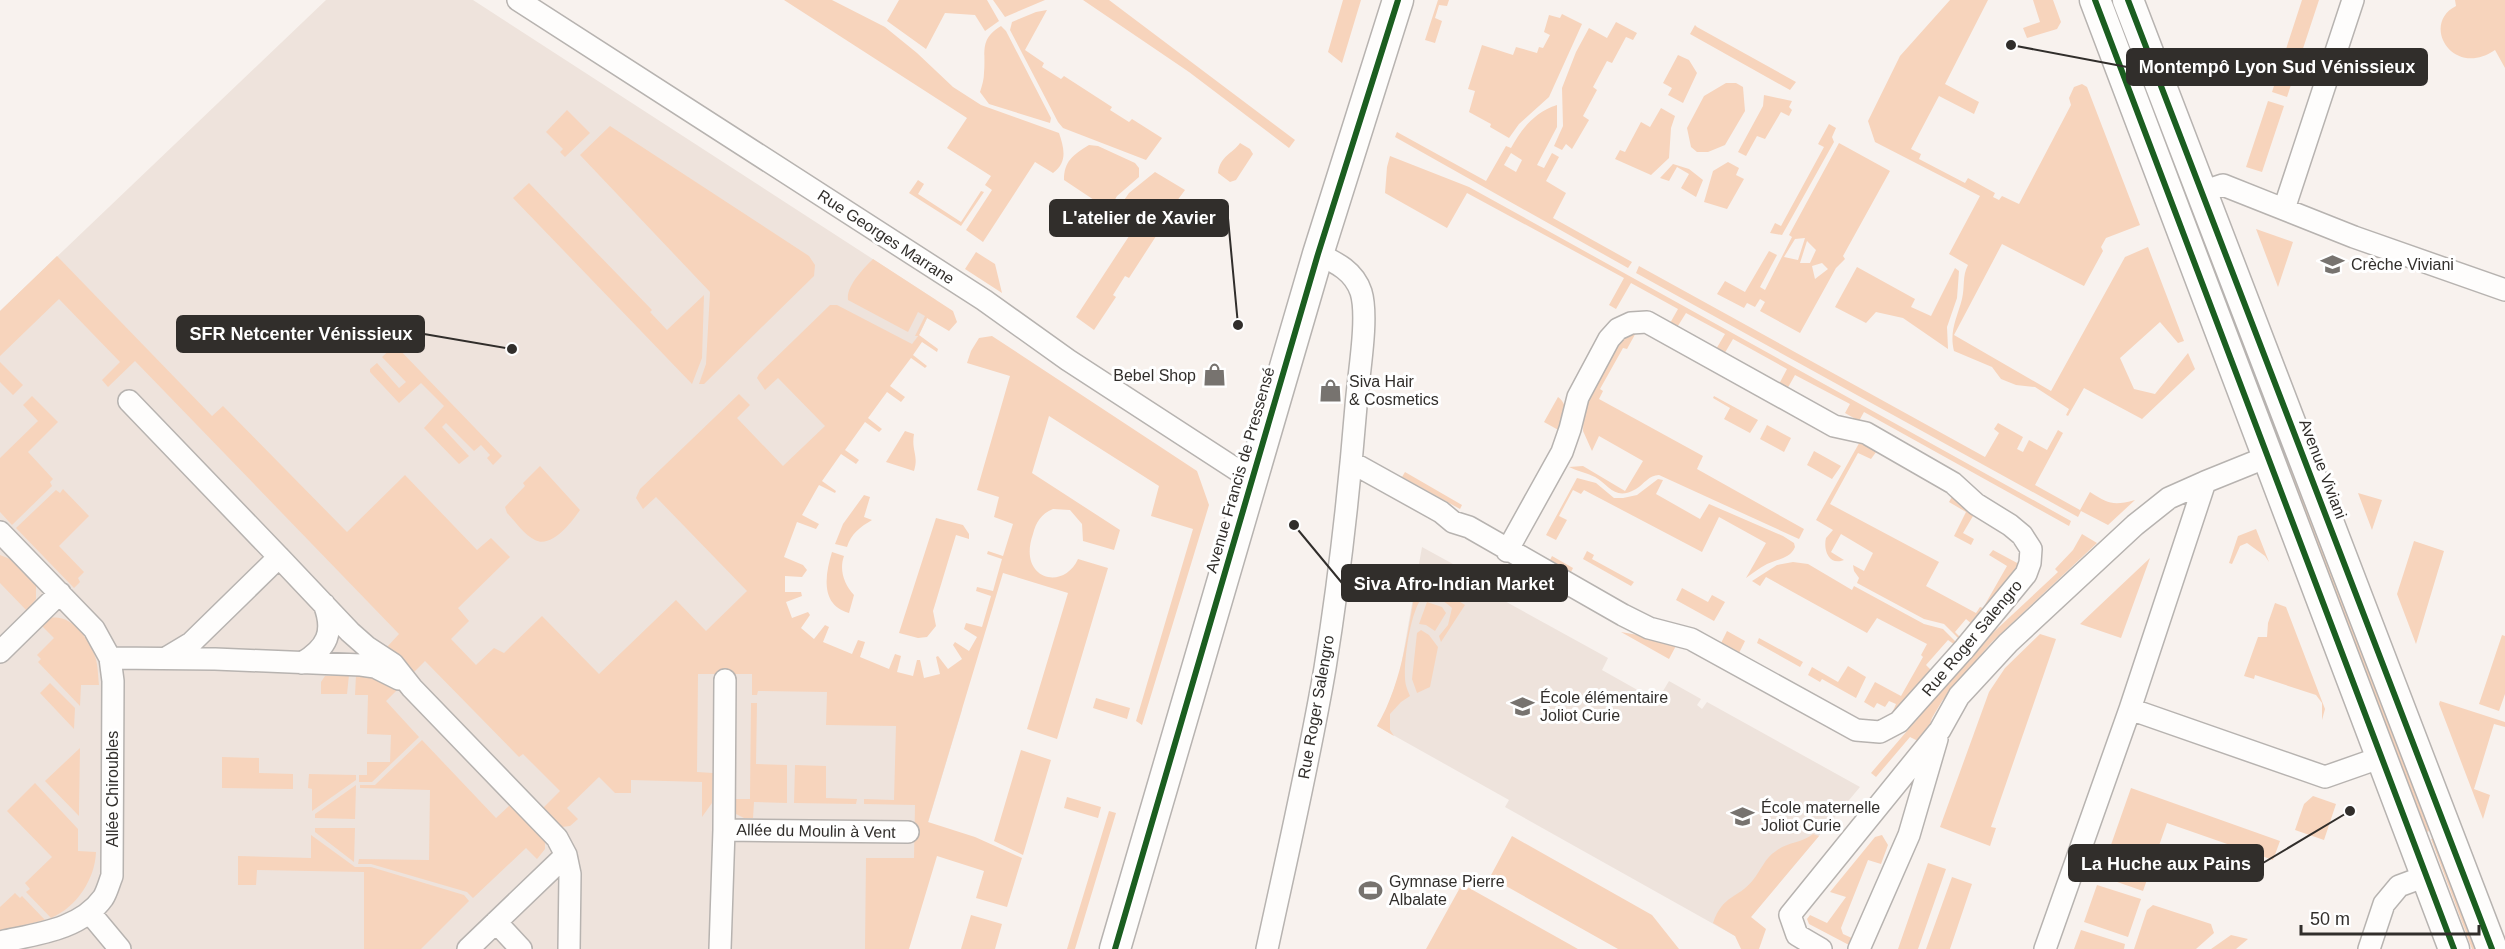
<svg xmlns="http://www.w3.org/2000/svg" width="2505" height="949" font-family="Helvetica,sans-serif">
<rect width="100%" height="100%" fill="#f8f2ee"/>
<!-- built -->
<path fill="#eee3dc" d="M326,0H473L936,300L919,335L816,479L745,619L962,710L890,949H0V311Z
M1422,547L1484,581L1481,588L1608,658L1602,670L1657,701L1669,681L1701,699L1697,705L1702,709L1707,702L1860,787L1735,936L1505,807L1509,800L1377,726L1386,711L1400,672Z"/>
<!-- green -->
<path fill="#f7d4bc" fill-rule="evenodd" d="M784,0H832L885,27L917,53L953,87L981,105L1059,133C1064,148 1068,162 1053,173L1035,162L983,242L966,230L992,190L985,185L991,176L947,148L967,118Z
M899,0H987L999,21L985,31L975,15L945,13L926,49L887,21Z
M993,0H1045L1005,17Z
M1083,0H1109L1295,140L1289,148L1189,72Z
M1343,0H1361L1342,63L1328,52Z
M1438,0H1449L1447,6L1439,5L1435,18L1442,21L1435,43L1425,40Z
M1950,0H1988L1945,84L1979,102L1974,114L1939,96L1911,149L1921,154L1919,159L1965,183L1968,178L1995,193L1993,197L1999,200L2002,196L2019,204L2071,105L2069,98L2074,87L2082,84L2087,87L2140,225L2106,238L2101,247L2103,251L2084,286L2002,244L1954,335L2051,391L2125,257L2148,247L2184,341L2178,343L2160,322L2120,358L2134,389L2155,394L2188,353L2195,369L2142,419L2084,388L2068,416L2066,415L2069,409L2035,387L2016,385L2001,379L1992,367L1954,351C1949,331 1957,318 1962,299C1965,287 1962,276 1968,265L1949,254L1980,196L1875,142L1868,121L1900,56Z
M2033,0H2053L2061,22L2057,29L2027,38L2023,28L2040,22Z
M2107,0H2115L2271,405L2264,408Z
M2302,0H2319L2287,97L2272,92Z
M2455,0H2505V68L2495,50C2453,79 2420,24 2456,6Z
M1047,10L1025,50L1044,63L1042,67L1061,79L1064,76L1112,107L1110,110L1129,122L1132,119L1162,138L1146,160L1063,128L1058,122L1010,30L1012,22L1036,12Z
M1562,14L1582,24L1549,97L1519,124L1509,138L1490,127L1491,124L1469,112L1475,91L1468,89L1482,45L1513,55L1516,47L1537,53L1539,47L1543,48L1550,35L1544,32L1549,15L1560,18Z
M1616,22L1637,33L1633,40L1626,37L1612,63L1607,61L1593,87L1597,90L1583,116L1589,120L1572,149L1566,144L1562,150L1554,146L1563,126L1562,88L1576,52L1589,28L1607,38Z
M1695,25L1697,27L1796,82L1790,90L1690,34Z
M1001,26L1006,31L1051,118L1050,123L989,104L980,92C982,86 984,79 984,73C986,52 979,39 1001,26Z
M1678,55L1689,60L1697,73L1683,103L1668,95L1672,88L1663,83Z
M1726,83H1736L1743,87L1745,111L1725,145L1708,152H1697L1691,147L1687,128L1704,96Z
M1764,95L1792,101L1789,107L1792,110L1789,116L1781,112L1765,139L1757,136L1746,156L1738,152L1763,106Z
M2268,101L2284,106L2262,172L2246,167Z
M1557,105V127L1537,165L1544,168L1552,153L1559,157L1546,181L1566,193L1553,218L1632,262L1628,268L1395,137L1397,132L1486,181L1506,146L1511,148C1522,128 1535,112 1557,105ZM1511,153L1522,160L1516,172L1504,165Z
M1661,108L1675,116L1671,128L1669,158L1651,175L1615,159L1620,150L1625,152L1641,122L1650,127Z
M567,110L590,133L565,157L560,152L563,149L546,132Z
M1829,124L1836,128L1832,137L1834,142L1782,235L1770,233L1775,223L1781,226L1824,147L1818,144Z
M610,126L809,256L815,265L814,276L704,384H699L706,364L710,292L580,155Z
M1240,143L1250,149L1253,154L1236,180L1230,182L1218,173C1220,156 1232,154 1240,143Z
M1839,143L1890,171L1843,256L1845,259L1836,268L1800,333L1760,311L1765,302L1760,299L1755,307L1747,303L1744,308L1717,294L1725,281L1745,292L1769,251L1777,255L1760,287L1765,290L1792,237L1789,235ZM1805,238L1798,260L1784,257L1795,239ZM1807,241L1816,250L1810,263H1800ZM1822,263L1828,269L1815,279L1812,266Z
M1089,145L1098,146L1135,163L1139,168V177L1117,196L1109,210L1064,180C1064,161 1073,155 1089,145Z
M1390,156L1469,187L2071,521L2069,526L1864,412L1859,421L1845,413L1850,404L1795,375L1786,391L1778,386L1787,369L1733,339L1723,356L1715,351L1725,334L1686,313L1676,329L1669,325L1678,309L1631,283L1616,309L1609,305L1624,278L1467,193L1447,228L1385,193L1387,167Z
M1728,162L1739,168L1736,175L1744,179L1727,209L1704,202L1713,171Z
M1673,164L1689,169L1703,180L1696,197L1681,188L1689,174L1677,167L1669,181L1660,178Z
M1155,172L1185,190L1157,228L1160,230L1129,278L1125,276L1113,295L1116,297L1094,330L1076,317L1135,227L1115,213L1129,193Z
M918,180L924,184L918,194L961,222L981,191L984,192L961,226L909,193Z
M529,183L652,310L650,312L667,330L704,295L702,358L692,384L513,198Z
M2256,229L2293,242L2278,287Z
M976,252L995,264L1002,293L965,269Z
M57,256L212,416L223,406L347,532L405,475L477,550L491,538L510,557L458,608L469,621L451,639L476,665L494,648L504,653L542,616L599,674L676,600L706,631L747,591L656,497L643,509L636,498L640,489L739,394L750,405L737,418L783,466L825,426L778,378L765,390L757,378L759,374L830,305H837L912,344L918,336H915L925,316L918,312L908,332L848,300C846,286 864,268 873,259L953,311L957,322L949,331L927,318L919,335L938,349L937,352L922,342L913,355L927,366L925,368L911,358L890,386L905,397L901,402L887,392L868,418L882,429L879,432L865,422L845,450L859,460L856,464L841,454L822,481L836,491L835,493L819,485L802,515L819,524L816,529L797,522L784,557L803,565L807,570L802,577L785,576V592H801L802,596L786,602L792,618L808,612L810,615L801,628L814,639L825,625L829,627L823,642L852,654L858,640L865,642L860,657L889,669L895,654L901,656L897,672L913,676L917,660H920L924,678L940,674L936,657L938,656L948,669L962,659L953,645L955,642L969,651L977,637L964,629L966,623L982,627L991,596L976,591L977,587L993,591L1002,559L987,554L988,551L1003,556L1013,524L994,517L999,497L977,490L1010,376L967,363L971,351L979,338L992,336L1197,471L1209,505L1142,725L1136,721L1193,529L1151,516L1159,486L1049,416L1032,473L1120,530L1114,550L1083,541L1082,524L1070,510L1053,509C1041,514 1036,522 1033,534C1017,579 1063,592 1078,559L1108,568L1057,739L1027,729L1068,593L1003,573L928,822L975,837L1022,858L1007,907L976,898L984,871L937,856L909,949H865L866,858H914L915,805L864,804V799L894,800L896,726L826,725L827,692L758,691L757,695H752V674H698L697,772L713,773L712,803L702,817V782L631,780V793H615L599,777L567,808L578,819L570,826L562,827L543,808L560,791L523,754L519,757L425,661L413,673L387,647L399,634L135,361L108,387L102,380L120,362L59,299L0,356V311Z
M1639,266L1985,457L1999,433L1994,429L1998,423L2023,437L2017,449L2023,452L2029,440L2047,450L2058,430L2063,433L2035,485L2080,510L2090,492C2109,504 2113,506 2135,500L2108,525L2081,511L2078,517L1636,273Z
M1857,267L1915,299L1911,307L1931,316L1955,268L1959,271L1957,298L1947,327L1948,349L1903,318L1876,312L1866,323L1835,307Z
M1638,329L1627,349L1623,348L1600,389L1603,391L1599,399L1703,456L1697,469L1804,529L1799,539L1659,475C1649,475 1644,484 1636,489C1615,501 1610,486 1595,477C1587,473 1577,471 1569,467L1583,466L1625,491L1643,461L1599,436L1592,451L1583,431L1584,403L1618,339Z
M395,345L502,456L493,465L487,458L490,455L481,445L474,451L446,423L442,427L469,456L459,464L424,428L444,406L421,383L399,403L370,372V369L377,363L399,388L406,382L382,357Z
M0,362L23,385L13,395L0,382Z
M32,396L58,422L28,452L53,479L50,482L52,486L12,525L0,512V458L38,421L23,405Z
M1714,396L1758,420L1750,433L1724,419L1730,408L1713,398Z
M1558,397C1570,406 1564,418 1562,432L1544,422Z
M2273,412L2433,829L2427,832L2267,415Z
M1767,425L1791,438L1784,452L1760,439Z
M905,431L914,434C911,451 919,455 914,471L886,462Z
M1862,438L1879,448L1871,459L1858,453L1830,504L1939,562L1926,586L1976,613L1980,607L1983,608L2007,566L1989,555L1993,550L2019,564L1997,598L1973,625L1966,619L1955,632L1961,638L1960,640L1944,624L1924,619L1857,583L1859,578L1854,571L1853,565L1864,571L1873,553L1841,534L1831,552L1844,560C1829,566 1823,550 1826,538L1833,530L1816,520Z
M1814,451L1841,466L1832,479L1807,465Z
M540,466L580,510C572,522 551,549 535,540C524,535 515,521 507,513L505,507L525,486L523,483Z
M1405,472L1462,505L1460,509L1402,477Z
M1577,478L1596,483L1614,498H1623L1637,495L1658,479L1663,480L1656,494L1700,519L1709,504L1783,536L1794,543L1795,547C1790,559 1777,559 1767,564C1759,568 1753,573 1746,578L1766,543L1719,517L1702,552L1584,490L1581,494L1573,490L1559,516L1567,520L1556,540L1546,535Z
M63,489L89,516L59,546L84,572L78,578L80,582L74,588L16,528L56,490L60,493Z
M2358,493L2382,500L2372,530Z
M864,495L870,497L864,517L872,520C860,527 851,534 847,547L835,544L843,524Z
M1953,495L1973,516L1963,533L1974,539L1971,545L1954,536L1966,512L1949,502Z
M936,518L963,525L969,534V539L956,535L933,611L936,626L927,637L918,638L899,633Z
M2256,529L2269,562L2265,556L2247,543L2240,546L2232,564L2229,563L2238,536Z
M2082,534L2097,543L1991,643L1942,701L1932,718L1924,744L1910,737L1876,777L1871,773L1984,641L2058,572L2055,569L2073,550Z
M2414,541L2444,551L2416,644L2397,594Z
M1587,551L1594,555L1592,559L1634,582L1631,586L1583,559Z
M832,552L844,556C839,570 844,584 854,595L849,613C820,605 825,575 832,552Z
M0,555L10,559L36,586V599L27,611L0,583Z
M1552,556L1573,568L1570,574L1549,562Z
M2150,558L2121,638L2080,624Z
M1793,562L1808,564L1852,590L1854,586L1924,624L1943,629L1957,643L1955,645L1948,640L1926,665L1932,671L1888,722L1896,704L1889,701L1885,707L1877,703L1874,708L1864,702L1875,682L1901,696L1923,657L1921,655L1927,644L1877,618L1867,633L1766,577L1760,586L1752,581L1777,565Z
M1418,575L1465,605L1441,642L1439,636L1448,625L1452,608C1445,601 1433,594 1423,596C1410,612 1404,659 1405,678C1405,685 1408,691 1410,696L1401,702L1390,714V730L1394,736L1377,726C1404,680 1408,626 1418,575Z
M1682,588L1708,602L1712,595L1725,602L1714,621L1676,600Z
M1427,602L1442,607L1446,613L1435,631L1426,625L1419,624Z
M2275,603L2286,607L2325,709L2322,720V703L2316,695L2255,675L2254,679L2244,676L2258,637H2267L2268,623Z
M50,618C72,614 88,638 95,656C98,665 98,676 99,685H81L80,706L38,662L41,659L37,655L54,638L41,625Z
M1421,630L1429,635L1438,647L1430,687L1417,693L1412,679L1417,633Z
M1727,631L1745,641L1739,653L1721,643Z
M1621,632L1678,642L1669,659Z
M2040,634L2056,639L1991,827L1996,828L1990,846L1940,827L1989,692L2005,668Z
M2502,635L2505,636V694L2499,711L2479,704Z
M1759,638L1803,662L1800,667L1757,643Z
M1848,666L1866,677L1856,698L1822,679L1820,682L1808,675L1812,667L1838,682Z
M349,675L347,694H321V682L325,676Z
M356,675L375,676L398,689L386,701L419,737L372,782H359V775H367V762H390L391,735L367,734L368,695H355Z
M50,683L75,708L74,729L40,693Z
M1096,698L1130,708L1127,719L1093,708Z
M2440,701L2505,722V727L2494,724L2474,789L2490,795L2483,819L2439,704Z
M751,703H757L756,764L787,765V803L754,802L753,818H744L736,814L734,799H750Z
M422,740L496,818L510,805L545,842V849L537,859L526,848L473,898L467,892L371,864H358L359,859L429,860L430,790L360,788V785H375Z
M80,748L79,809V816L45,781Z
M1021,750L1051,760L1023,855L994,841Z
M222,757L259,758V773L293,774V789L222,788Z
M795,765L826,766V798L857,799L856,804L794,803Z
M309,774L356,775V780L312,811V789L308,788Z
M35,783L78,829V851L96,852C95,879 77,907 51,918L26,892L30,889L25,883L52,857L7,811Z
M356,785L355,819L315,818V814Z
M2131,788L2280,841L2273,860L2167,823L2143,891L2100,876Z
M2313,796L2336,804L2324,840L2295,830L2304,804Z
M1067,797L1101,807L1098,818L1064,808Z
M1109,811L1116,813L1075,949H1067Z
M315,828H355L354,862L315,832Z
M1813,834L1819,836L1751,917L1766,929L1759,949H1741L1735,936L1713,923C1723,894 1738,899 1753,880C1761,870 1765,858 1776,851C1787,842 1802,843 1813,834Z
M311,835L355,867H371L464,895L469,901L421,949H364V872L257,870L256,885H238V856L311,858Z
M1882,835L1888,845L1881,864L1868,860L1841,928L1843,934L1854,939L1852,946L1849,945L1809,924L1807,919L1810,915L1827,923L1846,897L1830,892L1875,837Z
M1512,836L1652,915L1679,949H1618L1490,877Z
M2436,837L2479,949H2472L2431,839Z
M1928,863L1946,869L1918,949H1898Z
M1952,877L1972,884L1950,949H1926Z
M1462,884L1578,949H1426Z
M2097,885L2141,899L2128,937L2084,922Z
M15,893L20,898L22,896L45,920L0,931V907Z
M2153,905L2211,924L2214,933L2196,949H2134L2147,910Z
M971,915L1002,924L995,949H961Z
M2081,930L2125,944L2124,949H2074Z
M2231,935L2248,939L2236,949H2211Z"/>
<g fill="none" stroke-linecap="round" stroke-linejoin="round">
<defs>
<path id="street" d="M518,0L984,300L1068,360L1251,479
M2202,192L2223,185L2354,237L2505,290
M2284,209L2353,0
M129,401L279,557
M1351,462L1441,512L1453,522L1469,527L1623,615L1649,628L1691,639L1856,730L1880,732L1899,722L1965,648L2026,574L2030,563L2031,549L2022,535L2010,525L1976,504L1953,483L1866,433L1834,426L1647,322L1631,323L1618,329L1609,339L1578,397L1570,429L1562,452L1507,551
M0,532L94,629L110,658L113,681L112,876C109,883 107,892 103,898C80,930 36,934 0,942
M0,652L60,593
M110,658L215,659L361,665L375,667L399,679
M166,658L191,643L279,557L350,632L367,647L393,664L412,688L557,838L566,855L570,874L569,949
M302,663C327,648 335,632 324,604
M2130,709L2325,777L2382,757
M724,830L725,680
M90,913L120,949
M496,922L521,949
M468,949L566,855
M720,949L724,830L908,832
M1267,949C1287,856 1309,762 1325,668C1339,581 1349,493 1356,406C1358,377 1369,318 1361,292C1354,271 1337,263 1318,254
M1821,949L1797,935L1790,915L1940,730L1959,696L2008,643L2135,525L2169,498L2205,482
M1859,949L1909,835L1937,739
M2045,949L2130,709L2205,482L2267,457
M2369,949L2384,904L2399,886L2426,876"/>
<path id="secondary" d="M2095,0L2454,949
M2128,0L2492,949
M1115,949L1318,254L1398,0"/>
</defs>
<!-- street casing -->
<use href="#street" stroke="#b7b3b0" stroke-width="24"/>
<!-- secondary casing -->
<use href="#secondary" stroke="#b7b3b0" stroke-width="33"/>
<!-- street -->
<use href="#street" stroke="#fefdfc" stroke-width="21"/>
<!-- secondary -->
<use href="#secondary" stroke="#fefdfc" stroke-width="30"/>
<defs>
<path id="cycleway" d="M2095,0L2454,949
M2128,0L2492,949
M1115,949L1318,254L1398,0"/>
</defs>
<!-- cycleway casing -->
<use href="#cycleway" stroke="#fff" stroke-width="10"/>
<!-- cycleway -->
<use href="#cycleway" stroke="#1b5e20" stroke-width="6"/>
</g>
<!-- icons -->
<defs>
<symbol id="school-bare" viewBox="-9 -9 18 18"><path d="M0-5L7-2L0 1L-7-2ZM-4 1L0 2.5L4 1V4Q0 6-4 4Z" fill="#77736f" stroke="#fff" stroke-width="2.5" paint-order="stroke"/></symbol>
<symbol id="shop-bare" viewBox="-9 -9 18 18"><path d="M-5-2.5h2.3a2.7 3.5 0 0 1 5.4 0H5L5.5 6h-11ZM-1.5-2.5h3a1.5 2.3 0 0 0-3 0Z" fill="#77736f" stroke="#fff" stroke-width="2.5" paint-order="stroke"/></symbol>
<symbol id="stadium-bare" viewBox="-9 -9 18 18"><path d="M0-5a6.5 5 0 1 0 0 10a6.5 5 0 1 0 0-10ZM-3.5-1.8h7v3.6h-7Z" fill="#77736f" stroke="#fff" stroke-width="2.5" paint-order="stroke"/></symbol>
</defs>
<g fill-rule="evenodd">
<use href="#school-bare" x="2316" y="248" width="33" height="33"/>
<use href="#shop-bare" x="1198" y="358" width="33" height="33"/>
<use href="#shop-bare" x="1314" y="374" width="33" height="33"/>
<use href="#school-bare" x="1506" y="690" width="33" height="33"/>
<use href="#school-bare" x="1726" y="800" width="33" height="33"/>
<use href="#stadium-bare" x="1354" y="874" width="33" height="33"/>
</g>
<g text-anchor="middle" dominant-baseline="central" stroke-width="6" stroke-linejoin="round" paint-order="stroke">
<!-- street labels -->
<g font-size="16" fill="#312e2b" stroke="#fff">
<text transform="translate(886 237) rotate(33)">Rue Georges Marrane</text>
<text transform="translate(2323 469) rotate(69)">Avenue Viviani</text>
<text transform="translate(1240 470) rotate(-74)">Avenue Francis de Pressensé</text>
<text transform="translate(1972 638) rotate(-50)">Rue Roger Salengro</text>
<text transform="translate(1316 707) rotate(-80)">Rue Roger Salengro</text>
<text transform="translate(112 789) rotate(-90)">Allée Chiroubles</text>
<text transform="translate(816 831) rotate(1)">Allée du Moulin à Vent</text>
</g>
<!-- poi labels -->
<g font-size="16" fill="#312e2b" stroke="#fff" text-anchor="start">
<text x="2351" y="264">Crèche Viviani</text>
<text x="1196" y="375" text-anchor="end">Bebel Shop</text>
<text x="1349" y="381">Siva Hair<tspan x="1349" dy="18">&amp; Cosmetics</tspan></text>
<text x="1540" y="697">École élémentaire<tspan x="1540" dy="18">Joliot Curie</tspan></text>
<text x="1761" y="807">École maternelle<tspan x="1761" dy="18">Joliot Curie</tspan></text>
<text x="1389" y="881">Gymnase Pierre<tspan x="1389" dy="18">Albalate</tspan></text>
</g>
</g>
<!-- callouts -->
<path fill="none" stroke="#312e2b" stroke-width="2" d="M2011 45L2127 67M1238 325L1228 218M512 349L424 334M1294 525L1342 583M2350 811L2263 863"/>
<g fill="#312e2b" stroke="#fff" stroke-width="2">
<circle cx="2011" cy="45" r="6"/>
<circle cx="1238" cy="325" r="6"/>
<circle cx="512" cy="349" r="6"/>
<circle cx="1294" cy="525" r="6"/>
<circle cx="2350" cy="811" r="6"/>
</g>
<g fill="#312e2b" stroke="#312e2b" stroke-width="2">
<rect x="2127" y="49" width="300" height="36" rx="6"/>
<rect x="1050" y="200" width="178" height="36" rx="6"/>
<rect x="177" y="316" width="247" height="36" rx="6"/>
<rect x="1342" y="565" width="225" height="36" rx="6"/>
<rect x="2069" y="845" width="194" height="36" rx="6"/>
</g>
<g font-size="18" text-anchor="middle" font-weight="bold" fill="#fff">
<text x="2277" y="73">Montempô Lyon Sud Vénissieux</text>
<text x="1139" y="224">L'atelier de Xavier</text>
<text x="301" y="340">SFR Netcenter Vénissieux</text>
<text x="1454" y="590">Siva Afro-Indian Market</text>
<text x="2166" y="870">La Huche aux Pains</text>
</g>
<!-- scale -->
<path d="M2301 925v9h178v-9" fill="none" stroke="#312e2b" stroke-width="3"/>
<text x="2310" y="925" font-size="18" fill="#312e2b" stroke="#ffffff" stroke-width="4.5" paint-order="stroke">50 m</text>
</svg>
